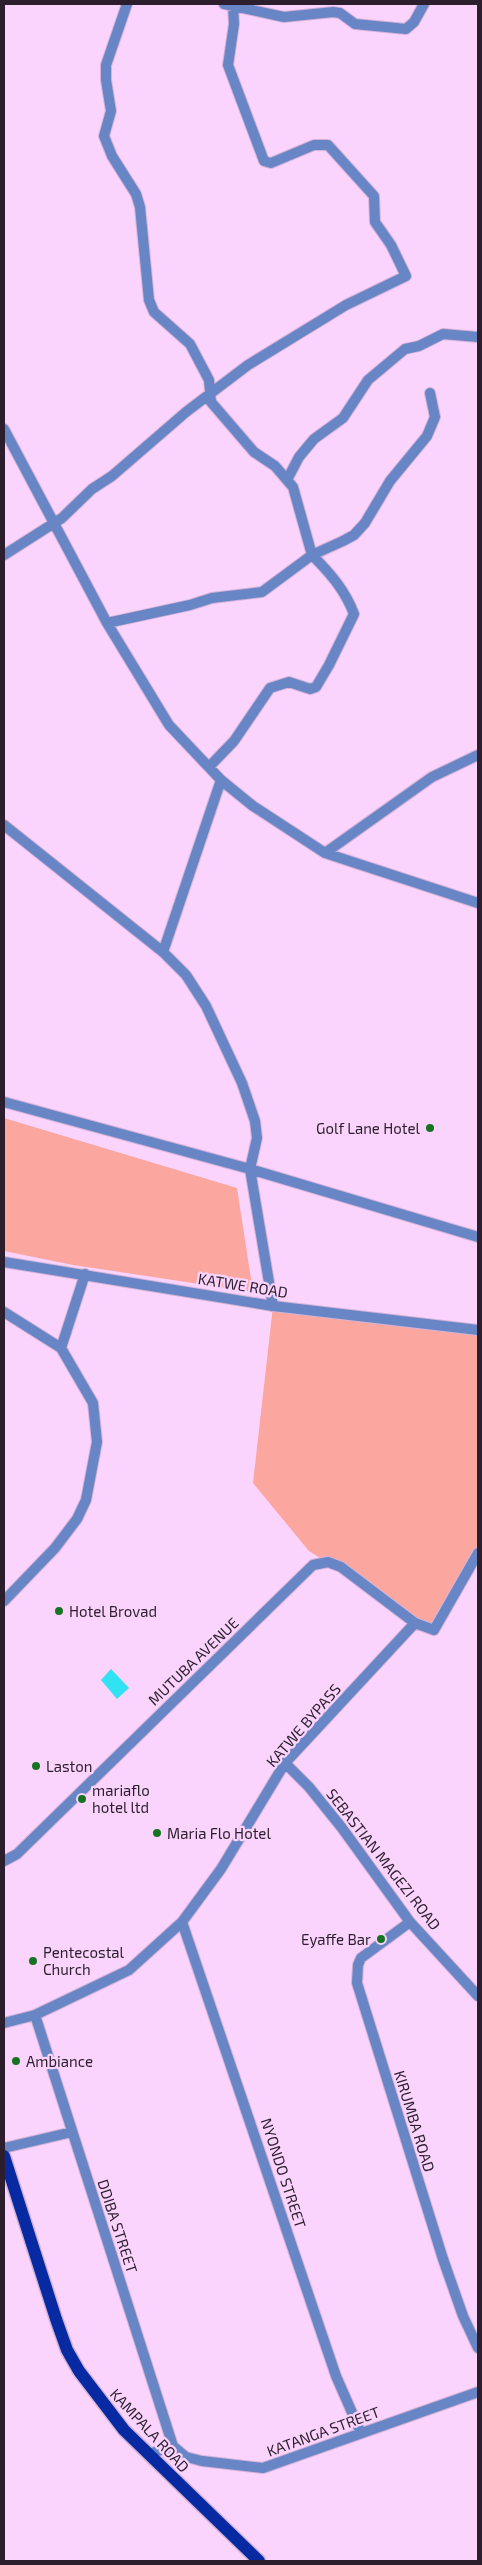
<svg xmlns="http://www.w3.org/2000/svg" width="482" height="2565" font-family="'Exo 2',sans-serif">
<rect width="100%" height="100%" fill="#fad4fd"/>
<!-- green -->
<path fill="#fba69f" d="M4,1118L237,1188L253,1292L73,1265L4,1251Z
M273,1306L478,1330V1558L434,1630L309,1551L253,1483Z"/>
<!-- water -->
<path fill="#30e2f2" d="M111,1669L129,1688L117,1699L101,1680Z"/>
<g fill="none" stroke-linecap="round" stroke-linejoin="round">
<defs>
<path id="minor" d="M224,4L284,17L333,12L340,13L355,24L406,29L414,22L424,4
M4,429L107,623L169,725L221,780L253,806L325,853L478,903
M288,478L299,457L314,439L343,418L368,380L405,349L419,346L443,334L478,337
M4,555L62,518L92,489L112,476L186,412L248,365L346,305L406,276L391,245L375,222L374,196L328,145H314L271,163L264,161L228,65L234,24L233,6
M107,623L190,605L212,598L262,592L312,555L293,487L275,466L254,452L211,402L209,380L190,344L154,312L149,300L140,207L136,194L112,156L104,136L111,111L106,80V65L127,4
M209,767L234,741L270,688L289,682L310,689L316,687L329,665L354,614C345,590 330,573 312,555L343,541L354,535L365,523L390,481L427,436L435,417L430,393
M4,825L163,952L186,975L206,1006L242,1083L255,1121L257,1138L250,1169L273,1306
M325,853L432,777L478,755
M163,952L221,780
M4,1102L250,1169L478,1237
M4,1312L61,1348L93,1403L97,1442L86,1500L77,1519L55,1548L4,1601
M61,1348L85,1274
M285,1763L309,1787L342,1828L410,1922L478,1996
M4,1861L17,1854L313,1565L328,1562L341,1567L415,1623
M182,1922L336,2376L361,2433
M410,1922L361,1958L358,1965L357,1983L443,2259L463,2316L478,2348
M35,2015L173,2446
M4,2023L35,2015L129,1970L182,1922L221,1869L285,1763L415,1623L434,1630L478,1553
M4,2148L72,2132
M149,2454L173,2446L186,2457L202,2461L263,2468L478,2392"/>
<path id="tertiary" d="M4,1262L273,1306L478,1330"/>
<path id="primary" d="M4,2156L56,2319L67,2350L79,2371L124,2430L259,2561"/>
</defs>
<!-- minor casing -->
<use href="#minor" stroke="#d5b3d7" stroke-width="12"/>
<!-- tertiary casing -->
<use href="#tertiary" stroke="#d5b3d7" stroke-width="12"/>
<!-- primary casing -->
<use href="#primary" stroke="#d5b3d7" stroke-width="15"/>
<!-- minor -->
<use href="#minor" stroke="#6886c6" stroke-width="10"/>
<!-- tertiary -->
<use href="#tertiary" stroke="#6886c6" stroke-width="10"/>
<!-- primary -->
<use href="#primary" stroke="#072aa2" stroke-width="12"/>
</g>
<!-- markers -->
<g fill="#167321" stroke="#fad4fd" stroke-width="2">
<circle cx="430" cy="1128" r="5"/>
<circle cx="59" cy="1611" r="5"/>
<circle cx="36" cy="1766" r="5"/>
<circle cx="82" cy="1799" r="5"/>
<circle cx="157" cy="1833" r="5"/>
<circle cx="381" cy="1939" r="5"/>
<circle cx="33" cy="1961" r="5"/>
<circle cx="16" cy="2061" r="5"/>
</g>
<g text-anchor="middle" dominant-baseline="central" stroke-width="4.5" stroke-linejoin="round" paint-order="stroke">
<!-- poi labels -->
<g font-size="15" fill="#2c1e2c" stroke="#fad4fd" text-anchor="start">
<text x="420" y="1128" text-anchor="end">Golf Lane Hotel</text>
<text x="69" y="1611">Hotel Brovad</text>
<text x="46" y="1766">Laston</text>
<text x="92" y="1790">mariaflo<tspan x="92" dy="17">hotel ltd</tspan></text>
<text x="167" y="1833">Maria Flo Hotel</text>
<text x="371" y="1939" text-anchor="end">Eyaffe Bar</text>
<text x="43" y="1952">Pentecostal<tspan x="43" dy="17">Church</tspan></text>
<text x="26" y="2061">Ambiance</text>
</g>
<!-- street labels -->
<g font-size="15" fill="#2c1e2c" stroke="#fad4fd">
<text transform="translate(243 1285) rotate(9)">KATWE ROAD</text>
<text transform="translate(193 1661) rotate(-44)">MUTUBA AVENUE</text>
<text transform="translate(303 1725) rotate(-49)">KATWE BYPASS</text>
<text transform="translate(384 1859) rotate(52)">SEBASTIAN MAGEZI ROAD</text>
<text transform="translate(415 2121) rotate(73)">KIRUMBA ROAD</text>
<text transform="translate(284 2173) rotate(72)">NYONDO STREET</text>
<text transform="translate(118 2226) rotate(72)">DDIBA STREET</text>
<text transform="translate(150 2430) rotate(47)">KAMPALA ROAD</text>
<text transform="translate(323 2431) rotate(-20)">KATANGA STREET</text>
</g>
</g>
<!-- border -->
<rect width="482" height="2565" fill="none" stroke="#2c1e2c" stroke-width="10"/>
</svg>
